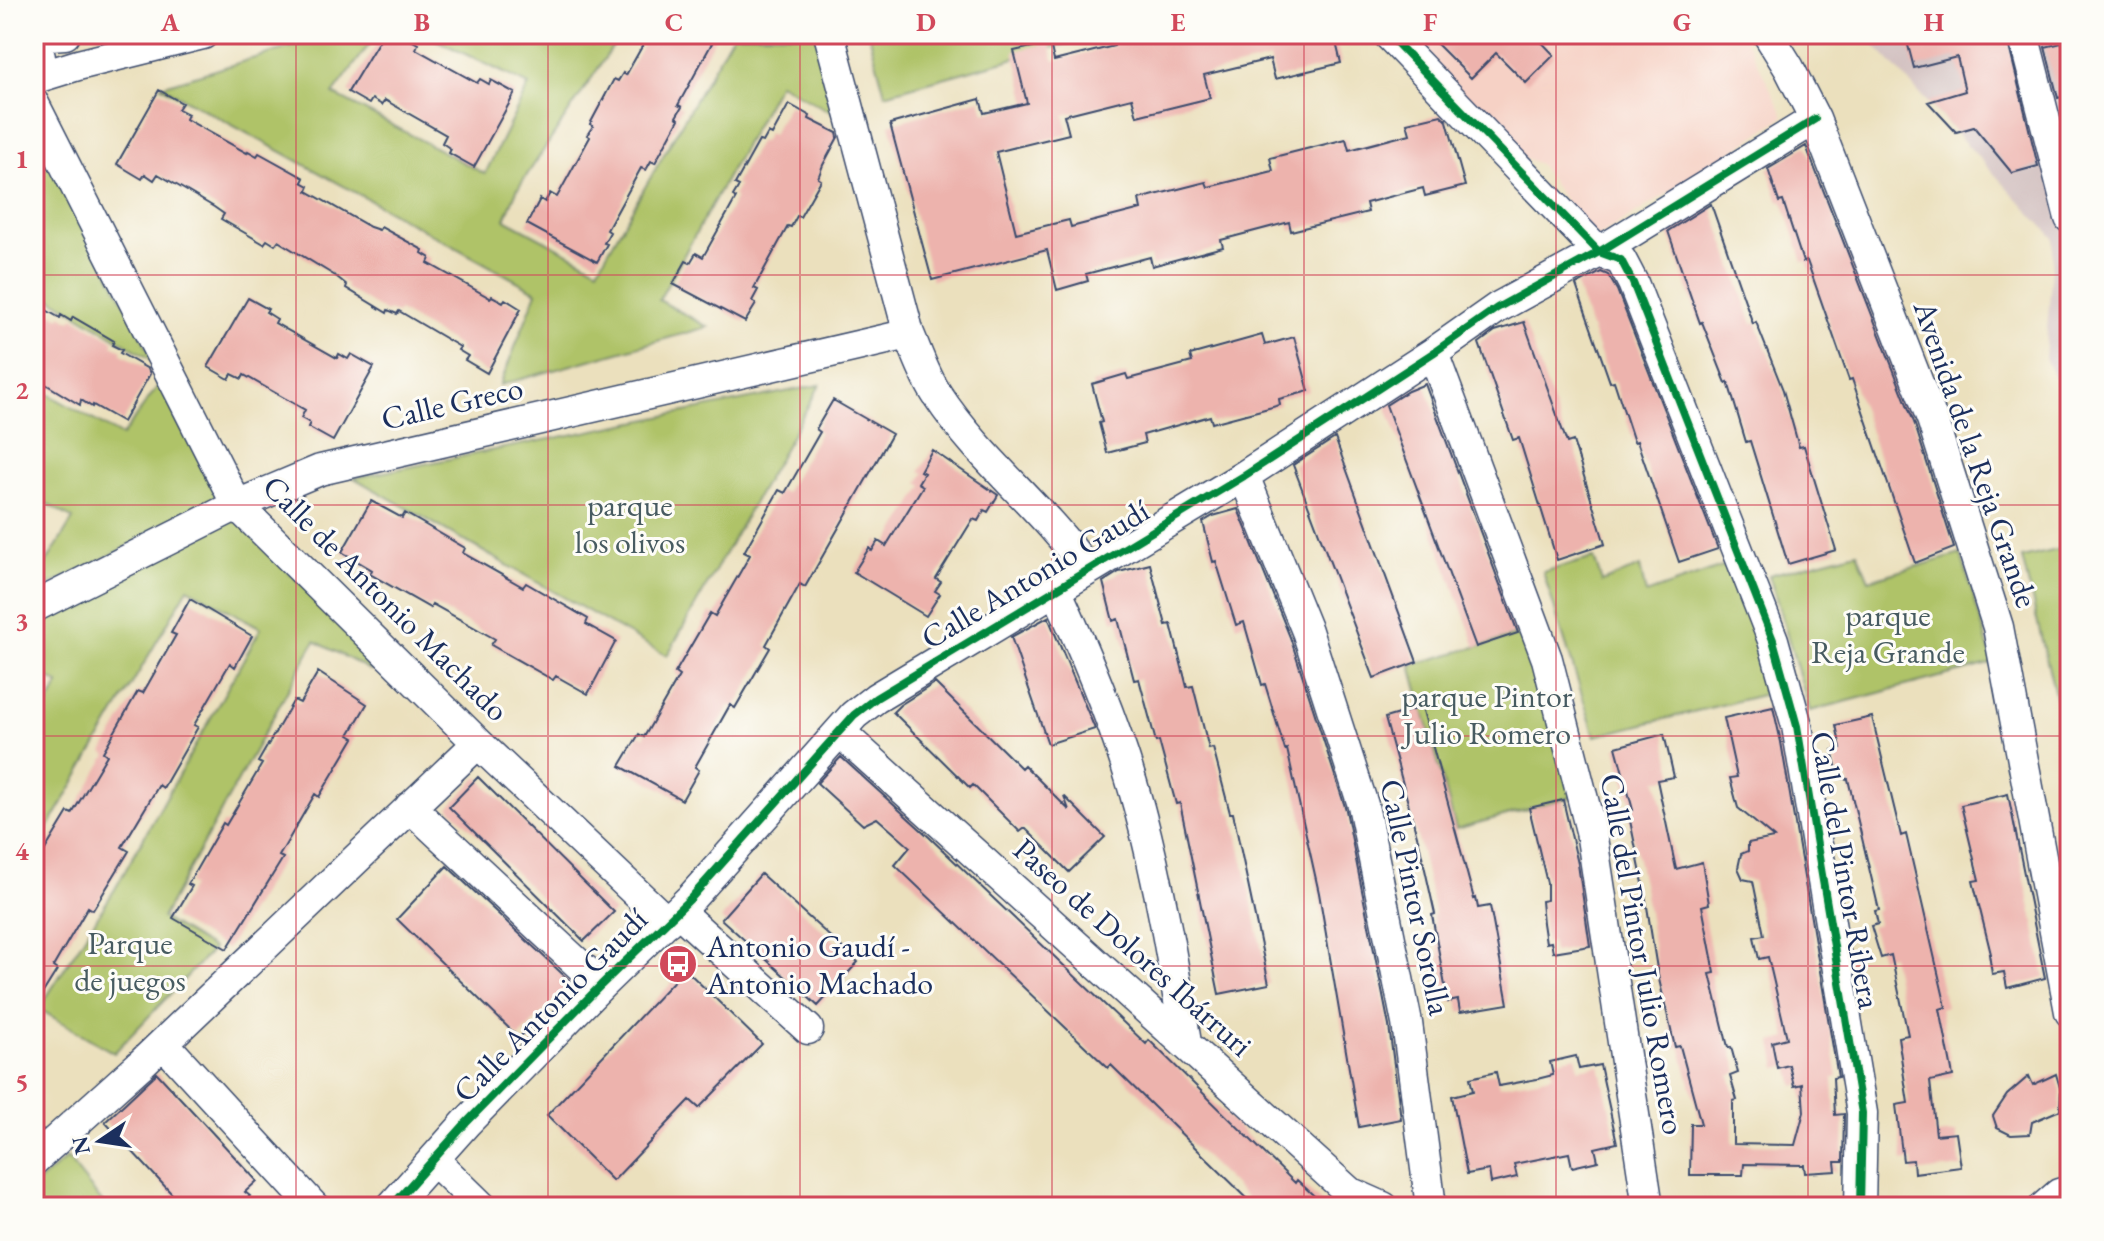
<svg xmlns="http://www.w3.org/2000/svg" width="2104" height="1241" font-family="'EB Garamond',serif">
<rect width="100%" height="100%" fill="#fdfcf7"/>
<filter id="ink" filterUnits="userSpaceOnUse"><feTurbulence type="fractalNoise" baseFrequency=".0125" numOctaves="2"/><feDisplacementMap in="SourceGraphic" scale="16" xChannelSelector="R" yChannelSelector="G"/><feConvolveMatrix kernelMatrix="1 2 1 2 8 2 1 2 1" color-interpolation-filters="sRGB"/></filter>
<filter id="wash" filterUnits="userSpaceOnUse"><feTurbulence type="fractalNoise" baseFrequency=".006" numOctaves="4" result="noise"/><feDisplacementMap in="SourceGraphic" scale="32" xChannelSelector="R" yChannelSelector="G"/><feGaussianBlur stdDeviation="1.8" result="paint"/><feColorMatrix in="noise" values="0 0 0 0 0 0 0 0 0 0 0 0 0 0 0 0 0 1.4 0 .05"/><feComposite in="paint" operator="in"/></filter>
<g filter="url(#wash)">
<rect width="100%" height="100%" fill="#ebe0bd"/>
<!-- built -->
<path fill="#f6d1c5" d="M1400,34H1740L1749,45L1784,116L1716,163L1593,240L1539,164L1522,157Z"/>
<!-- industrial -->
<path fill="#d1bfbf" d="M1864,34H2070V413L2045,358L2054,238Z"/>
<!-- green -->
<path fill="#afc367" stroke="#657962" stroke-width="2" d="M335,34H377L333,94L485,174L529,85L424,34H621L517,190L505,219L598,269L733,34H816L838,116L779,83L659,300L708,327L500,385L537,292L161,86Z
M869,34H1102L885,94Z
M34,125L154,361L34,288Z
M160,383L224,499L34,593V583L73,519L34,496V386L122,436Z
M820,385L667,656L354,478Z
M234,517L381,663L372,671L315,641L162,918L213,949L114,1053L39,1009L115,889L261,628L188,588L34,852V730L59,684L34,669V619Z
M2070,547V756L2022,558Z
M1857,552L1869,580L1961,554L1993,663L1810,711L1769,575Z
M1594,558L1602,582L1640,567L1646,594L1733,563L1778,691L1595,736L1543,572Z
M1526,633L1572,797L1456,829L1411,665Z
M67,1158L106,1207H34V1185Z"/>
<g id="blocks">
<!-- building -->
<path fill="#edb3ad" d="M383,34H400L418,44L416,49L477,83L480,79L489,84L491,80L515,93L474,167L449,153L451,149L442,143L446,135L385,100L382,105L372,99L369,104L348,92Z
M649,34H717L678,105L682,107L676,117L679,119L655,163L651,161L646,170L641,168L607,230L610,232L604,243L607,244L597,262L527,224L540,199L545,202L550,193L557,197L590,137L587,135L593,126L590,124L614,79L618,81L623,73L626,75Z
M1111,34H1334L1341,63L1275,79L1270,59L1204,75L1210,98L1137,116L1132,98L1064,115L1069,134L996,152L1016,233L1069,220L1071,227L1141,209L1139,199L1206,182L1208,187L1273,171L1270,158L1346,139L1349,150L1410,134L1407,123L1441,115L1447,121L1465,186L1425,196L1423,188L1366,203L1368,212L1291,231L1289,222L1221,240L1223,247L1152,266L1150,257L1086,274L1088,281L1057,290L1047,250L932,280L890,124L980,99L984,113L1027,103L1014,51L1050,43L1054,61L1114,46Z
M1427,34H1534L1554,55L1526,83L1496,53L1471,78Z
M1905,34H2006L2038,166L2012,173L1974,127L1956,132L1928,102L1965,91L1957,57L1914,68Z
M2070,41V95L2058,98L2045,47Z
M159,90L182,103L178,109L188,114L186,119L247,153L248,151L257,156L259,153L304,178L302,182L309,186L307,191L370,227L379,230L381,227L423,250L422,253L430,258L428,263L490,298L492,296L503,302L505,299L521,309L487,373L465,360L468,356L458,350L460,347L399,311L397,314L388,310L387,313L346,288L347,285L337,277L278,241L275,245L267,240L264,244L221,219L224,214L214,207L158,174L154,180L145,174L142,179L117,164Z
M789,104L810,116L809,119L837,133L838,137L823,165L818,178L821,180L800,217L797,216L791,227L788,226L754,288L758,290L752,301L756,304L745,322L673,284L686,261L690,263L696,253L703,257L736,198L733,196L739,186L735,184L759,141L763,142L768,133L772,135Z
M1806,146L1915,425L1954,548L1915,563L1852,379L1849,380L1807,261L1803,262L1783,201L1779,202L1768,169Z
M1711,204L1753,324L1756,322L1783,390L1799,447L1804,446L1836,550L1788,564L1750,441L1746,442L1728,382L1726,383L1702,322L1700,323L1668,231Z
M1601,272L1608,275L1617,290L1718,549L1679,562L1637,441L1634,442L1614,381L1610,382L1576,285Z
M248,298L268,309L266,312L277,319L275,323L337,358L339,354L348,359L351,354L374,367L333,441L308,427L310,423L301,418L305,410L244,375L242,379L232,374L229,379L208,367Z
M34,303L60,318L61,315L71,321L73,317L114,341L112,345L122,350L120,353L148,369L150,374L123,422L93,405L92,407L81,400L80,405L34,377Z
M1524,322L1567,443L1573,441L1605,544L1557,560L1519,438L1513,440L1479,343L1495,331Z
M1262,335L1265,345L1294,337L1309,391L1279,399L1280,405L1212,423L1210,416L1143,435L1145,443L1107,453L1099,423L1102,422L1092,384L1126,374L1128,379L1192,362L1190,355Z
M1425,384L1518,633L1476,647L1386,405L1408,391Z
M833,400L892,434L805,587L800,584L766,645L770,648L735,708L730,705L695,767L699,770L682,800L620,766L639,734L644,737L679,676L675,673L710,613L715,616L750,555L744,552L779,490L785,493L820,432L816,429Z
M1335,438L1417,662L1374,678L1293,465Z
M932,450L998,495L988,512L984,510L978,521L973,519L936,579L941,582L935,591L940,594L926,616L854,572L869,548L872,551L878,541L886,546L923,486L918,483L924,473L920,471Z
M371,501L402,518L405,513L465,548L463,553L523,587L526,583L588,619L586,624L616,641L588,694L556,676L553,680L491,645L495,639L432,604L430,608L370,574L372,570L342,552Z
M1238,509L1290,637L1346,810L1389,1026L1401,1119L1359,1127L1319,893L1287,749L1285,750L1265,684L1262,685L1244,622L1236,625L1216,561L1213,562L1203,522L1213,516Z
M1150,564L1166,625L1171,624L1187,687L1193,686L1209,749L1213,748L1230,813H1233L1269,984L1219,994L1180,803L1176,804L1159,741L1156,742L1139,679L1134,680L1118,619L1113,621L1103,582L1119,572Z
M190,599L252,636L235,667L230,663L194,725L198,727L163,788L159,785L122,847L129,851L93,910L88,907L53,967L57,970L34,1007V868L68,812L72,814L107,755L103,752L138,691L143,693L176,635L171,633Z
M1048,617L1095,729L1048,744L1011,637Z
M318,672L367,704L349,735L354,738L319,797L315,794L279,856L283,858L227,949L173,918L192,886L188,884L223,823L226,825L262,764L258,762L294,700L300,703Z
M935,683L1021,768L1024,765L1069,810L1064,796L1105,837L1069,872L1025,828L1020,832L973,785L970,788L893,712L900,705Z
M1422,707L1474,899L1476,898L1478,908L1490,906L1508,1004L1460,1012L1458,1000L1448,1002L1432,915L1435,914L1420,847L1385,718Z
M1773,707L1781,742L1838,1077L1833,1078L1835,1115L1844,1114L1843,1162H1835L1836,1171L1805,1173L1804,1165L1744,1164L1743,1175H1690L1691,1124H1701L1680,1046L1675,1047L1658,975L1644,888L1628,811L1633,810L1616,747L1664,734L1674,777L1657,780L1676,869L1702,862L1709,904L1702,906L1715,973L1710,974L1728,1047H1731L1738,1073L1730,1076L1737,1100L1733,1101V1144L1795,1145L1804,1112L1802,1084L1794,1086L1789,1065L1777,1068L1772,1042L1787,1038L1768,957L1759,959L1754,937L1764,935L1753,881L1743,879L1738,868L1741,854L1748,851V843L1774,838L1738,808L1730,778L1737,777L1724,718Z
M1872,717L1901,836L1906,834L1946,1007L1940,1009L1953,1076L1930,1081L1936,1135L1956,1133L1961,1167L1914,1173L1913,1160L1903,1161L1896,1105L1908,1103L1898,1037L1908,1035L1891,955L1881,958L1871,926L1878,924L1875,911L1879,910L1848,779L1839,778L1832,750L1841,748L1836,725Z
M841,757L929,837L1146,1044L1149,1040L1295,1183L1297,1180L1326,1207H1256L1111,1065L1108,1068L895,865L910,847L877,818L863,825L817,783Z
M478,777L614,912L584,941L449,807Z
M2008,794L2045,978L2007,988L2004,972L1992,974L1989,954H1991L1973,881L1979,880L1961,805Z
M1563,800L1578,864L1590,946L1553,952L1551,942L1546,943L1543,923L1541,901L1547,900V883L1529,808Z
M447,866L571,982L519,1038L397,919Z
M761,874L858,962L818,1006L721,919Z
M685,969L762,1044L699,1108L690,1100L613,1181L547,1115Z
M1576,1056L1579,1069L1600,1065L1617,1143L1595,1148L1598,1161L1572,1167L1569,1153L1514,1164L1517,1177L1491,1183L1489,1170L1467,1174L1452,1096L1473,1091L1470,1078L1496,1072L1499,1086L1537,1079L1553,1075L1550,1062Z
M157,1073L257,1181L245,1192L250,1196L238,1207H184L105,1122Z
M2056,1074L2061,1091L2060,1110L2032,1122L2030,1134L2011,1135L1997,1128L1993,1116L2007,1095L2029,1076L2033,1085Z"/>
</g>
</g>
<g filter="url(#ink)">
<use href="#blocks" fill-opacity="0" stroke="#3a4a6c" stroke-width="2"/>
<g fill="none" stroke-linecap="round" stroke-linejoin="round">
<defs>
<path id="minor" d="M829,34L909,334C918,355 925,377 938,396C980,460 1043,507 1087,570
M1388,34L1599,252L1621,260L1633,283L1773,640L1797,726L1862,1113L1860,1207
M1768,34L1789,68L1815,119L1932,419L1998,627L2070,1012
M2023,34L2070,218
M34,36L65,34
M34,45C43,55 42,70 34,80
M36,78L78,65L203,34
M34,104L237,505L478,743L667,922
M1433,353L1547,659L1591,831L1648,1207
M1244,476L1307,631L1363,805L1407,1023L1431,1207
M1056,590C1089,661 1119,733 1139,808C1160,885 1173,964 1186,1043
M34,607L237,505L320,470L909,334
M840,732L1349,1192L1383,1207
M410,807L601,985
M678,911L808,1029
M163,1043L314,1207
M34,1160L141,1064L478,743
M434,1160L482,1207
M391,1207L466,1123L601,985L691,898L854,715L876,698L1244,476L1433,353L1497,308L1599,252L1815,119
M2044,1207L2059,1194L2070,1191"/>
</defs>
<!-- minor casing -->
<use href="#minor" stroke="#3a4a6c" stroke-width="33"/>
<!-- minor -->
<use href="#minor" stroke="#fff" stroke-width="30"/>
<defs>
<path id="cycleway" d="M1388,34L1599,252L1621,260L1633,283L1773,640L1797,726L1862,1113L1860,1207
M391,1207L466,1123L601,985L691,898L854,715L876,698L1244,476L1433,353L1497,308L1599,252L1815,119"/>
</defs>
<!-- cycleway casing -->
<use href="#cycleway" stroke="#fdfcf7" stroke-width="13"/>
<!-- cycleway -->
<use href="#cycleway" stroke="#00873e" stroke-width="8"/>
</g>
</g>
<!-- grid -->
<path fill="none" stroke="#d1495b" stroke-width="2" stroke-opacity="0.55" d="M296,34V1207M548,34V1207M800,34V1207M1052,34V1207M1304,34V1207M1556,34V1207M1808,34V1207M34,275H2070M34,505H2070M34,736H2070M34,966H2070"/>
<!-- icons -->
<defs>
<symbol id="bus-disc" viewBox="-11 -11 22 22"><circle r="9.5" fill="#d1495b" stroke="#fdfcf7"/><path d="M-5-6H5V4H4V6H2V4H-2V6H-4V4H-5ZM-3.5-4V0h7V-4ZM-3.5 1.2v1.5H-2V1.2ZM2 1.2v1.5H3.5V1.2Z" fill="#fff"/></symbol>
</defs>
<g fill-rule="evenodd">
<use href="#bus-disc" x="656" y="942" width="44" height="44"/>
</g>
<g text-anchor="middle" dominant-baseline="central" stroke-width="6" stroke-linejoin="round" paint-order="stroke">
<!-- street labels -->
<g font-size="32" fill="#1b2f5e" stroke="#fdfcf7">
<text transform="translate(452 403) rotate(-13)">Calle Greco</text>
<text transform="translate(1976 454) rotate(71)">Avenida de la Reja Grande</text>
<text transform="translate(1035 574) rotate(-31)">Calle Antonio Gaudí</text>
<text transform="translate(386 598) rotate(45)">Calle de Antonio Machado</text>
<text transform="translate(1846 870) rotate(80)">Calle del Pintor Ribera</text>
<text transform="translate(1416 897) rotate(78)">Calle Pintor Sorolla</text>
<text transform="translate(1133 947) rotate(42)">Paseo de Dolores Ibárruri</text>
<text transform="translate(1643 954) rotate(80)">Calle del Pintor Julio Romero</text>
<text transform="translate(550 1005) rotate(-45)">Calle Antonio Gaudí</text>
</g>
<!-- park labels -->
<g font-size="32" fill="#475b61" stroke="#fdfcf7">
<text x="630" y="505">parque<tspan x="630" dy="37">los olivos</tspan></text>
<text x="1888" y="615">parque<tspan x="1888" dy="37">Reja Grande</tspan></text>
<text x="1487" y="696">parque Pintor<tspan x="1487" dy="37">Julio Romero</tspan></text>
<text x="130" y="943">Parque<tspan x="130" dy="37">de juegos</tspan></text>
</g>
<!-- poi labels -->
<g font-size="32" fill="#1b2f5e" stroke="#fdfcf7" text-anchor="start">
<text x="706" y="946">Antonio Gaudí -<tspan x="706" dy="37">Antonio Machado</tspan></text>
</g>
</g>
<!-- margin -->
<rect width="2104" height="1241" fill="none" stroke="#fdfcf7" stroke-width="88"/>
<!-- north arrow -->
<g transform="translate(100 1141) rotate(257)" stroke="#fdfcf7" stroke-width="6" paint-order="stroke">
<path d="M0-6L14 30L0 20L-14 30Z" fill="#1b2f5e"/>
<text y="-12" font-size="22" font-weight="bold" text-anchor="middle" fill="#1b2f5e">N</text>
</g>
<rect x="44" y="44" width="2016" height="1153" fill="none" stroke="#d1495b" stroke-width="3"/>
<g font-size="26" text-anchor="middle" font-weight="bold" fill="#d1495b">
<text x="170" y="31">A</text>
<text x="422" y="31">B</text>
<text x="674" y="31">C</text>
<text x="926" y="31">D</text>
<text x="1178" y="31">E</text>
<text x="1430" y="31">F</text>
<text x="1682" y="31">G</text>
<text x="1934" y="31">H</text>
<text x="22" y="168">1</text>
<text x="22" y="399">2</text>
<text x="22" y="630">3</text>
<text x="22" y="860">4</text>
<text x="22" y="1091">5</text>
</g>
</svg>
